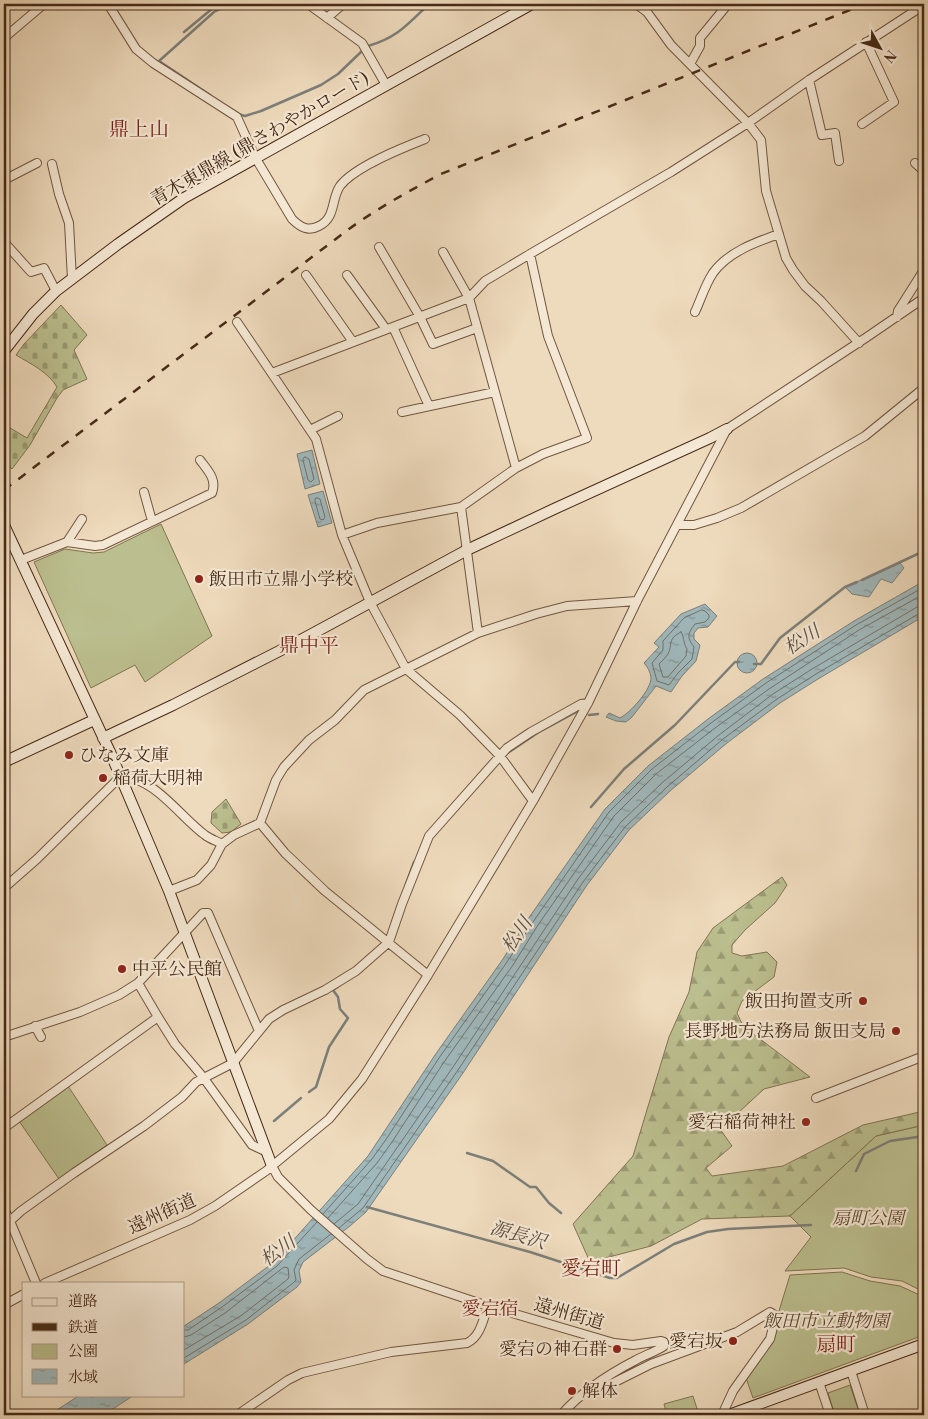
<svg xmlns="http://www.w3.org/2000/svg" width="928" height="1419" font-family="'Libre Bodoni','Noto Serif JP',serif">
<defs>
<pattern id="forest-firs" width="22" height="20" patternUnits="userSpaceOnUse" patternTransform="scale(1.25)"><rect width="22" height="20" fill="#bbbe8e"/><path d="M5 1l3.5 6h-7zM16 11l3.5 6h-7z" fill="#9a9b73"/></pattern>
<pattern id="cemetery-stones" width="16" height="16" patternUnits="userSpaceOnUse" patternTransform="scale(1.25)"><rect width="16" height="16" fill="#bbbe8e"/><path d="M2 7V4a2 2 0 0 1 4 0v3zM10 15v-3a2 2 0 0 1 4 0v3z" fill="#9a9b73"/></pattern>
<pattern id="water-ripples" width="26" height="14" patternUnits="userSpaceOnUse" patternTransform="scale(1.25)"><rect width="26" height="14" fill="#9fb8bc"/><path d="M2 4q2-2 4 0t4 0M15 11q2-2 4 0t4 0" fill="none" stroke="#839698"/></pattern>
</defs>
<rect width="100%" height="100%" fill="#eedabc"/>
<filter id="stains"><feTurbulence type="fractalNoise" baseFrequency=".004" numOctaves="4"/><feColorMatrix values="0 0 0 0 .2 0 0 0 0 .09 0 0 0 0 .02 0 0 0 .5 -.17"/></filter>
<radialGradient id="worn" r=".72"><stop offset=".6" stop-color="#630" stop-opacity="0"/><stop offset="1" stop-color="#630" stop-opacity=".3"/></radialGradient>
<!-- green -->
<path fill="#bbbe8e" stroke="#817452" d="M161,524L212,636L145,682L135,665L91,688L34,562L65,549L93,553L104,552Z
M68,1086L107,1145L59,1179L19,1121Z
M924,1125V1292L902,1281L871,1277L844,1268L785,1271L811,1237L790,1216L876,1136Z
M842,1272L870,1281L900,1286L924,1297V1335L753,1398L746,1378L768,1348L778,1328L779,1311L790,1275Z
M850,1385L860,1415H835L828,1393Z
M693,1396L699,1415H667L664,1404Z"/>
<!-- forest -->
<path fill="url(#forest-firs)" stroke="#817452" d="M782,877L787,885L775,903L745,930L732,945V953L742,956L767,952L777,962L774,977L742,1001L737,1013L743,1026L810,1077L764,1089L738,1113L715,1122L732,1146L706,1168L712,1176L783,1166L863,1125L924,1111V1125L876,1136L790,1216L702,1219L651,1246L590,1262L573,1224L633,1156L669,1037L689,992L697,952L713,928Z"/>
<!-- cemetery -->
<path fill="url(#cemetery-stones)" stroke="#817452" d="M61,305L87,335L74,350L87,379L63,390L57,398L30,445L12,469L4,462V411L6,408L10,412L5,425L27,438L57,387C48,372 31,364 16,355L24,344Z
M226,799L241,824L231,832L222,833L211,823L212,812Z"/>
<!-- water -->
<path fill="url(#water-ripples)" stroke="#7c7f7a" d="M312,450L320,484L305,489L297,454Z
M323,491L332,523L318,527L308,495Z
M900,563L904,568L892,583L881,579L869,597L852,594L845,587Z
M924,581V616L818,679L780,703L727,743L670,791L629,830L587,885L463,1073L366,1212L350,1226L303,1262L299,1271L301,1282L297,1287L248,1324L184,1364V1326L219,1303L274,1262L368,1156L435,1055L503,959L528,919L605,809L648,766L708,719L763,679L854,621Z
M705,604L717,616L708,627L698,628L694,633V639L700,645L696,661L682,676L671,692L656,686L632,717L626,722L616,721L606,717L609,713L620,718C630,713 652,689 651,677C650,672 648,667 644,663L659,647L654,643L681,614Z
M737 663a10 10 0 1 1 20 0a10 10 0 1 1-20 0Z
M80,1395H134L104,1415H49Z"/>
<g fill="none" stroke-linecap="round" stroke-linejoin="round">
<!-- shore -->
<path stroke="#73716a" stroke-width="1" d="M305,457L309,459L314,479L311,482L308,480L303,460Z
M316,498H318L320,499L325,517L323,520L320,519L315,501Z
M702,610L705,611L709,615V618L705,622L695,624C687,634 687,638 694,647L692,659L678,673L669,685L657,681L652,663L663,650V641L684,618Z
M681,632C684,635 683,643 687,649L686,656L668,677H663L659,664C662,661 666,657 668,654C673,644 667,639 681,632Z
M323,1214L372,1159L387,1138L439,1058L507,962L533,922L609,812L652,769L711,723L766,683L856,625L924,587
M328,1218L377,1163L392,1142L444,1062L513,965L538,925L614,816L656,774L715,728L769,689L859,630L924,594
M334,1224L358,1204L453,1067L578,879L621,822L663,782L719,735L773,694L812,669L917,607L924,606
M339,1228L363,1208L458,1070L583,882L625,827L667,787L723,739L777,699L816,674L920,613L924,612
M184,1330H188L222,1307L277,1266L317,1222
M184,1337L191,1335L225,1313L284,1267L288,1268L289,1277L288,1279L242,1315L184,1350
M184,1358L246,1320L293,1283L296,1280L294,1270L299,1259L331,1234"/>
<!-- stream -->
<path stroke="#7c7f7a" stroke-width="2.5" d="M184,32L213,8L221,4
M368,46C397,38 408,24 429,4
M210,95L159,61L214,12L230,4
M235,113L245,116L261,111L321,85L338,74L362,51
M862,580L924,551
M754,664H761L780,638L845,587L857,582
M589,715L598,714
M506,754L539,732L580,710
M591,807L624,769L675,725L735,662H739
M406,884L414,862
M309,1092L316,1087L329,1047L348,1018L340,1009L338,997L333,990L339,986
M274,1121L301,1098
M467,1153L493,1161L530,1187H536L549,1203L561,1213
M856,1171L864,1154L890,1141L924,1136
M367,1207L530,1252L610,1278H617L674,1244L707,1232L728,1229L811,1225"/>
<defs>
<path id="street" d="M108,4L136,49L153,63L237,117L255,157L292,219C300,227 308,232 319,226C336,218 331,199 340,186C354,167 402,148 425,139
M308,4L362,43L386,85
M636,4L647,12L671,45L748,123L761,140L766,191L786,258L793,270L805,286L821,301L859,343
M327,18L343,4
M4,38L44,4
M690,64L700,46V38L728,4
M809,80L822,135L835,133L839,161
M862,124L894,102L866,42
M915,163L924,171
M52,164L59,194L69,223L72,279
M4,180L37,163
M4,242L31,272L44,268L56,291
M379,247L420,317L433,344L477,328
M443,252L469,298L516,468
M306,275L353,342
M347,275L386,329
M695,312C701,299 705,285 713,273C728,252 756,242 779,234
M897,317L898,311L924,270
M237,322L316,439L342,535L370,602L406,669L460,715L500,756L533,801
M393,327L429,406
M272,373L469,298L485,281L530,254L671,172L748,123L809,80L924,5
M402,412L495,392
M310,430L338,416
M144,492L152,521
M461,507L478,633
M677,525H694L717,518L741,508L865,436L924,388
M342,535L377,523L461,507L516,468L543,454L587,438L548,336L530,254
M67,542L82,519
M21,560L67,542L95,546L103,545L212,493C217,479 208,471 200,460
M260,823L285,853L325,891L428,975
M4,888L37,859L120,777C153,775 181,818 205,835C210,839 217,841 222,844
M169,891L197,880L211,865L222,844L234,835L260,823L276,780L284,767L309,740L335,720L364,690L478,633L536,614L567,606L637,601
M138,983L158,1017L175,1044L203,1077L252,1145L267,1152
M35,1026L41,1037
M4,1037L80,1012L119,995L138,983L203,913H208L259,1031
M816,1098L924,1056
M4,1128L158,1017
M272,1166L278,1177L311,1210L367,1259L383,1271L488,1306L614,1343L633,1345L661,1341L664,1342V1346C655,1352 645,1355 636,1360C609,1374 581,1392 561,1415
M4,1209L10,1221L36,1283
M10,1221L21,1211L74,1173L144,1126L182,1097L196,1082L233,1063L269,1019L283,1010L325,990L356,971L389,942L402,904L429,836L507,748L531,732L581,704L588,703
M45,1283L190,1220L215,1206L266,1171L329,1119L362,1079L428,975L533,801L588,703L637,601L727,429L867,337L924,298
M4,1305L24,1294
M851,1371L865,1415
M819,1382L830,1415
M590,1389L595,1390L601,1389L651,1364L737,1332L770,1312L776,1316L770,1339L733,1391L722,1415
M237,1415L288,1380L302,1373L391,1352L467,1343C481,1336 483,1319 488,1306"/>
<path id="secondary" d="M4,351L33,314L56,291L118,244L184,198L532,4
M4,525L110,752L169,891L272,1166
M103,738L173,705L299,641L467,550L554,509L710,438L727,429
M4,762L94,720
M729,1415L924,1344"/>
</defs>
<!-- street casing -->
<use href="#street" stroke="#715640" stroke-width="10"/>
<!-- secondary casing -->
<use href="#secondary" stroke="#472a17" stroke-width="12"/>
<!-- street -->
<use href="#street" stroke="#f4e7d3" stroke-width="8"/>
<!-- secondary -->
<use href="#secondary" stroke="#f4e7d3" stroke-width="10"/>
<!-- rail -->
<path stroke="#472a17" stroke-width="2.5" stroke-dasharray="9 9" stroke-linecap="butt" d="M4,490L349,229C378,208 409,191 441,174L865,4"/>
</g>
<!-- markers -->
<g fill="#8f2418" stroke="#f4e7d3" stroke-width="2">
<circle cx="199" cy="579" r="5"/>
<circle cx="69" cy="755" r="5"/>
<circle cx="103" cy="778" r="5"/>
<circle cx="122" cy="969" r="5"/>
<circle cx="863" cy="1001" r="5"/>
<circle cx="896" cy="1031" r="5"/>
<circle cx="806" cy="1122" r="5"/>
<circle cx="733" cy="1341" r="5"/>
<circle cx="617" cy="1349" r="5"/>
<circle cx="572" cy="1391" r="5"/>
</g>
<g text-anchor="middle" dominant-baseline="central" stroke-width="4.5" stroke-linejoin="round" paint-order="stroke">
<!-- street labels -->
<g font-size="18" fill="#472a17" stroke="#f4e7d3">
<text transform="translate(260 139) rotate(-30)">青木東鼎線 (鼎さわやかロード)</text>
<text transform="translate(162 1214) rotate(-24)">遠州街道</text>
<text transform="translate(569 1314) rotate(16)">遠州街道</text>
</g>
<!-- poi labels -->
<g font-size="18" fill="#472a17" stroke="#f4e7d3" text-anchor="start">
<text x="209" y="579">飯田市立鼎小学校</text>
<text x="79" y="755">ひなみ文庫</text>
<text x="113" y="778">稲荷大明神</text>
<text x="132" y="969">中平公民館</text>
<text x="853" y="1001" text-anchor="end">飯田拘置支所</text>
<text x="886" y="1031" text-anchor="end">長野地方法務局 飯田支局</text>
<text x="796" y="1122" text-anchor="end">愛宕稲荷神社</text>
<text x="723" y="1341" text-anchor="end">愛宕坂</text>
<text x="607" y="1349" text-anchor="end">愛宕の神石群</text>
<text x="582" y="1391">解体</text>
</g>
<!-- park labels -->
<g font-size="18" font-style="italic" fill="#5e482f" stroke="#f4e7d3">
<text x="868" y="1218">扇町公園</text>
<text x="826" y="1321">飯田市立動物園</text>
</g>
<!-- water labels -->
<g font-size="19" font-style="italic" fill="#5d4e40" stroke="#f4e7d3">
<text transform="translate(802 640) rotate(-32)">松川</text>
<text transform="translate(517 935) rotate(-56)">松川</text>
<text transform="translate(518 1235) rotate(16)">源長沢</text>
<text transform="translate(278 1251) rotate(-36)">松川</text>
</g>
<!-- neighbourhood labels -->
<g font-size="19" fill="#7a1f14" stroke="#f4e7d3">
<text x="490" y="1309">愛宕宿</text>
</g>
<!-- quarter labels -->
<g font-size="20" fill="#7a1f14" stroke="#f4e7d3">
<text x="139" y="130">鼎上山</text>
<text x="309" y="646">鼎中平</text>
<text x="591" y="1269">愛宕町</text>
<text x="836" y="1345">扇町</text>
</g>
</g>
<!-- margin -->
<rect width="928" height="1419" fill="none" stroke="#eedabc" stroke-width="20"/>
<rect x="5" y="5" width="918" height="1409" fill="none" stroke="#472a17" stroke-width="2.5"/>
<rect x="10" y="10" width="908" height="1399" fill="none" stroke="#472a17"/>
<!-- legend -->
<rect x="22" y="1282" width="162" height="115" fill="#f4e7d3" stroke="#af9b88"/>
<rect x="32" y="1298" width="25" height="8" fill="#f4e7d3" stroke="#af9b88"/>
<text x="68" y="1306" font-size="15" fill="#472a17">道路</text>
<rect x="32" y="1323" width="25" height="8" fill="#472a17" stroke="#af9b88"/>
<text x="68" y="1332" font-size="15" fill="#472a17">鉄道</text>
<rect x="32" y="1344" width="25" height="15" fill="#bbbe8e" stroke="#af9b88"/>
<text x="68" y="1356" font-size="15" fill="#472a17">公園</text>
<rect x="32" y="1369" width="25" height="15" fill="url(#water-ripples)" stroke="#af9b88"/>
<text x="68" y="1382" font-size="15" fill="#472a17">水域</text>
<!-- north arrow -->
<g transform="translate(880 48) rotate(130)" stroke="#f4e7d3" stroke-width="4" paint-order="stroke">
<path d="M0-4L9 19L0 12L-9 19Z" fill="#472a17"/>
<text y="-8" font-size="14" font-weight="bold" text-anchor="middle" fill="#472a17">N</text>
</g>
<rect width="100%" height="100%" filter="url(#stains)"/>
<rect width="100%" height="100%" fill="url(#worn)"/>
</svg>
